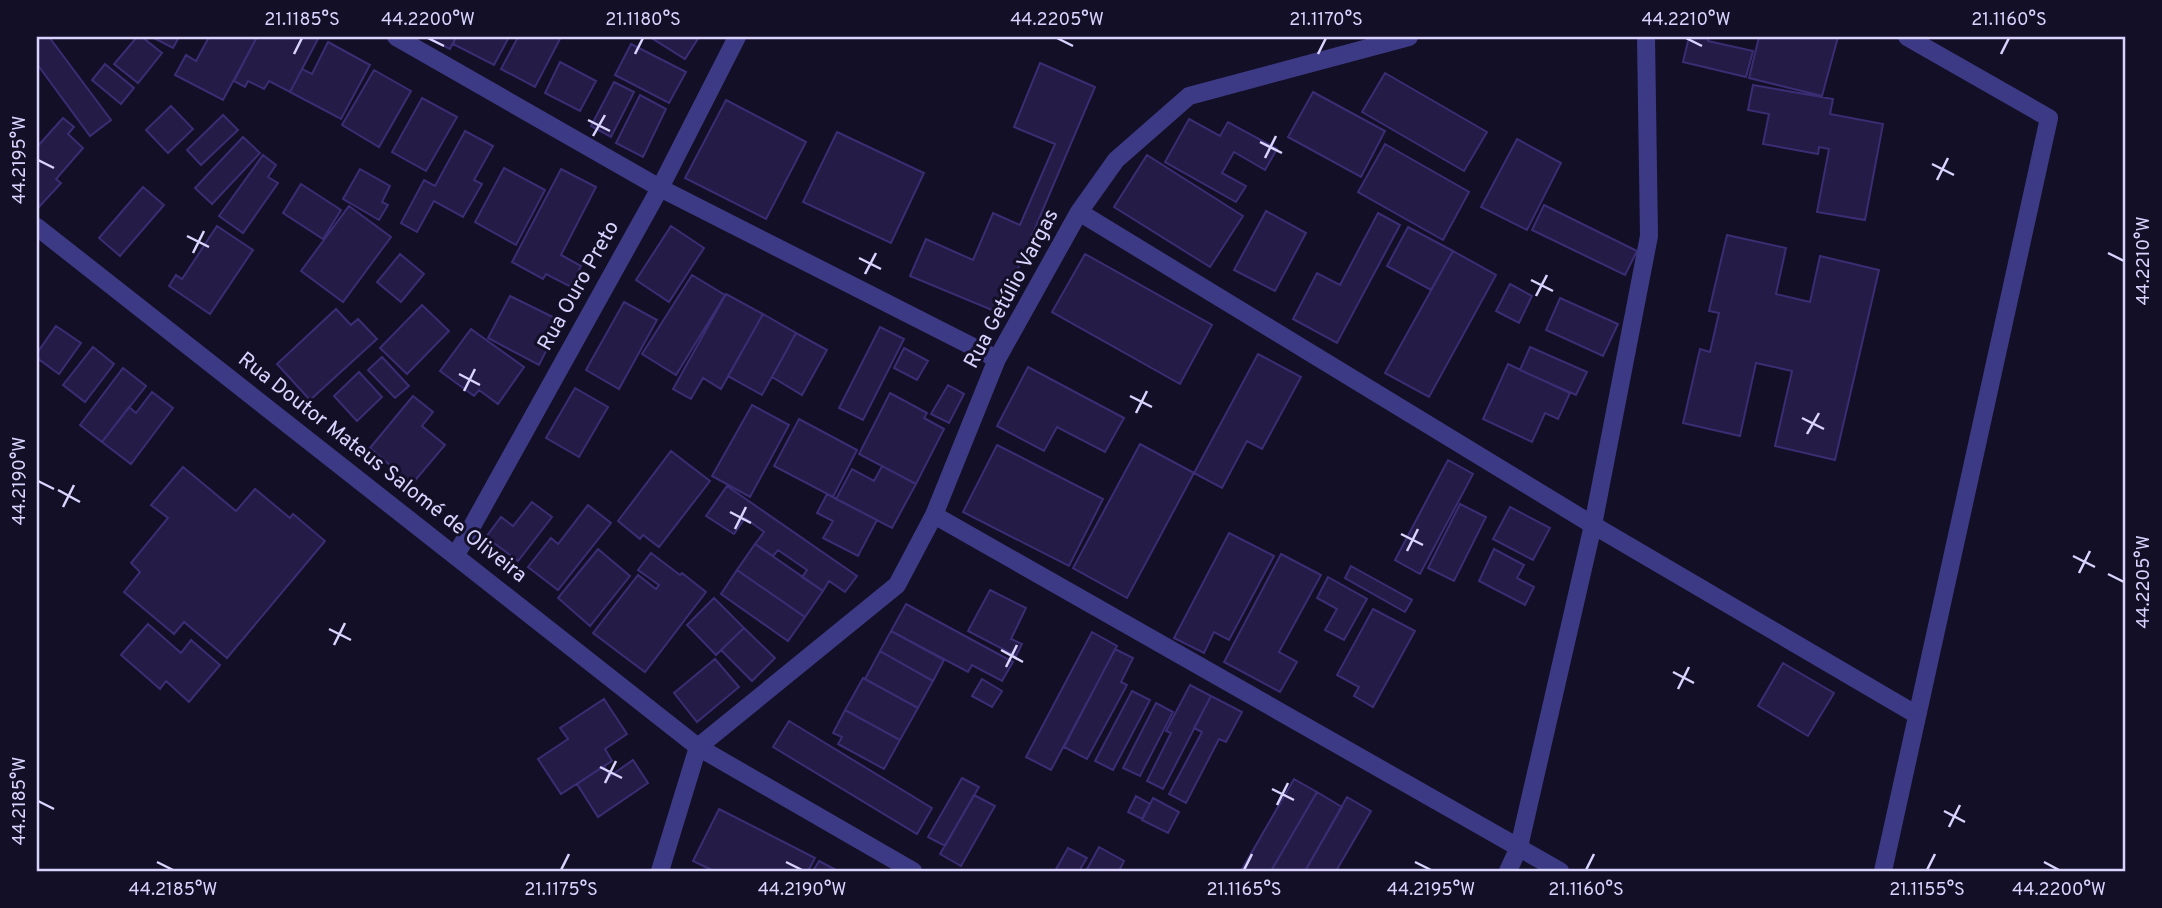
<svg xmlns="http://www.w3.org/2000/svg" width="2162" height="908" font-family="Overpass,sans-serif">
<rect width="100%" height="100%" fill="#130f26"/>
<!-- building -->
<path fill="#241b47" stroke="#3b2d73" stroke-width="2" d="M37,37H49L111,120L90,136L37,64Z
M137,37H142L162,53L138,83L114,64Z
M152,37H179L173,48Z
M209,37H257L223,100L175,75L186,55L196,61Z
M257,37H319L290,92L269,81L264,89L248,81L245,87L234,81Z
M425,37H456L450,49Z
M456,37H509L494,65L453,44Z
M518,37H561L535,87L501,69Z
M650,37H699L685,59Z
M1689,37H1709L1708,41L1753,51L1746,77L1683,62Z
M1759,37H1838L1822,96L1749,78Z
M328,42L370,65L341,119L290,92L302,69L312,74Z
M631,44L686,72L669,103L615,75Z
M560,62L596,81L580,111L545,93Z
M1040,63L1095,87L999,313L910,276L926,239L973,260L993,213L1020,225L1055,144L1014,127Z
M105,64L134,88L121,104L92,80Z
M374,70L411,91L379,147L342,125Z
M1385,73L1487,132L1464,171L1362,112Z
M614,82L634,92L611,137L591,126Z
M1753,85L1833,99L1830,114L1883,124L1865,220L1817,212L1829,149L1819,147L1818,154L1763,144L1769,114L1748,110Z
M1313,92L1385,131L1361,177L1288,137Z
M640,95L666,109L643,157L616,143Z
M422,98L457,117L426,171L392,152Z
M726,100L806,142L766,219L685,178Z
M171,106L193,129L168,153L146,130Z
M223,115L238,130L201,165L187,150Z
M63,118L74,127L68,134L83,148L56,179L61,183L39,207L37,204V147Z
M1189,119L1220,136L1228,122L1277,149L1265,170L1234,152L1222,173L1246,186L1236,202L1165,162Z
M465,131L493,146L474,180L482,184L463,217L434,201L417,232L401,223L424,180L435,186Z
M837,132L924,173L891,243L803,202Z
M243,137L260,153L212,204L195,188Z
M1517,139L1561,163L1527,230L1481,207Z
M1385,144L1469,192L1443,240L1358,192Z
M263,155L276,165L268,177L278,183L243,233L219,216Z
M1147,155L1243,216L1210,267L1114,207Z
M504,168L545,190L516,245L475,222Z
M360,169L390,186L382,202L388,205L379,220L343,199Z
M561,169L596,187L561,255L581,266L571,287L546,274L543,279L512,262Z
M301,184L341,210L323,239L283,213Z
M143,187L164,205L120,256L99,238Z
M1544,205L1637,251L1625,275L1532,230Z
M349,206L391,237L343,302L301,271Z
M1266,211L1306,233L1275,291L1234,270Z
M1378,213L1400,225L1337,343L1293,319L1317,273L1340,285Z
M217,226L253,250L210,314L169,286L176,275L182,279Z
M671,226L704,248L669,302L636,280Z
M1408,227L1453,251L1431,290L1387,266Z
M1727,235L1786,248L1776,294L1810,302L1820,256L1879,270L1835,460L1775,446L1792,371L1756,363L1740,436L1683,423L1700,349L1710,352L1719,313L1709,311Z
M1453,251L1496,275L1429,397L1385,373Z
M400,254L424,274L401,302L377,282Z
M1085,254L1212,325L1180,384L1052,312Z
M692,275L725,295L676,375L642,354Z
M1510,284L1532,296L1519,323L1496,311Z
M726,294L763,314L721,389L703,378L691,399L673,389Z
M510,296L561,321L539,365L488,338Z
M1560,298L1618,324L1603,356L1546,330Z
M624,302L657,320L619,389L586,370Z
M422,305L449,331L407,374L380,348Z
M336,309L351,325L358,319L377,339L310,400L277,364Z
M763,314L796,333L762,395L728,376Z
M56,326L81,343L59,374L37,358V353Z
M880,327L904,339L863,420L839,408Z
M471,329L524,367L498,404L479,390L474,396L440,371Z
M796,333L827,350L802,395L772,377Z
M93,347L114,364L85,402L63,385Z
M1530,347L1587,372L1576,395L1520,370Z
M904,348L928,361L917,380L894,368Z
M1258,354L1301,377L1262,449L1247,441L1222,488L1194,473Z
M382,357L409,386L395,398L368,370Z
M1508,364L1570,393L1558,419L1545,413L1532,442L1483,419Z
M1028,367L1124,418L1105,452L1057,427L1044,451L997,426Z
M123,368L146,386L102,442L80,425Z
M359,372L382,397L357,421L334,396Z
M948,385L964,394L949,423L931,414Z
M575,388L608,407L579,457L546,438Z
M152,392L173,408L131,464L102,442L129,407L136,413Z
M890,393L927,413L924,418L944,429L916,484L859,454Z
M413,396L433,412L422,426L445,445L412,484L370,448Z
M752,405L789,425L750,497L712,476Z
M799,419L857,450L833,497L774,466Z
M1140,444L1194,473L1127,598L1073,568Z
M997,445L1103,499L1069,566L963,512Z
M671,451L710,481L659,547L643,535L640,539L618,521Z
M1448,460L1473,474L1420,574L1395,560Z
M882,466L916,484L892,528L836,499L852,469L874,481Z
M183,467L236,511L255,489L290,518L293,514L325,541L227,658L184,622L174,634L124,592L140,572L131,563L168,518L151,505Z
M727,486L857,576L845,592L829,581L823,591L802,577L807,570L778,550L773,556L755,544L764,532L745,518L734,534L706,516Z
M827,494L877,520L858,556L823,538L833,521L817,513Z
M532,502L552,517L518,561L486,537L501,517L513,526Z
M1460,504L1486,517L1454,581L1428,568Z
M588,505L611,523L558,590L528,567L551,538L558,544Z
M1510,507L1550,528L1533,560L1493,539Z
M1229,533L1274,556L1229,640L1214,632L1204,653L1174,638Z
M755,544L823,591L805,617L737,570Z
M598,549L630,576L590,626L558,598Z
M1494,549L1524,565L1517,578L1534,587L1525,605L1479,581Z
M651,553L680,575L682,573L706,592L645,672L593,633L638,575L656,589L659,585L638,570Z
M1281,554L1321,575L1279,652L1297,662L1280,692L1224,662Z
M1351,566L1412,600L1405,612L1345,578Z
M737,570L805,617L788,641L721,594Z
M1328,577L1367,599L1344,640L1325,630L1337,609L1317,598Z
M990,590L1026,608L1011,639L1022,644L1016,656L968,631Z
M714,598L744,628L716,655L687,625Z
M906,604L1013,662L1002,681L972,665L968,672L891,631Z
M1373,609L1415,631L1373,707L1354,696L1359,687L1337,675Z
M148,624L181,653L191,640L220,665L189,702L166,681L160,689L121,655Z
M744,628L775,658L752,681L721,650Z
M891,631L944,660L933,681L880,651Z
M1092,632L1117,646L1051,770L1026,757Z
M1115,649L1133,658L1121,682L1127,685L1087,759L1064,747Z
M880,651L933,681L918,708L865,679Z
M715,659L739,687L697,722L674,693Z
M1783,663L1834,693L1808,736L1758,706Z
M863,678L918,708L900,740L845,710Z
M982,679L1002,691L992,707L972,696Z
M1190,685L1211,696L1163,789L1147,781L1171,733L1166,731Z
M1132,691L1150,700L1113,770L1095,761Z
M1211,696L1242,712L1226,742L1219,739L1186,803L1169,794L1202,732L1194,728Z
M604,699L627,734L605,749L612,761L561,794L538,759L568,739L560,728Z
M1156,703L1173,712L1140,776L1123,768Z
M845,710L900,740L884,769L838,744L842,737L833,733Z
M789,721L932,808L917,834L773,747Z
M633,760L648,783L598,817L577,784L604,766L610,776Z
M962,778L979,787L945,846L928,837Z
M1294,779L1317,792L1271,871H1241Z
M1317,792L1342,807L1305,871H1271Z
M974,795L995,806L961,866L940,854Z
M1136,796L1150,804L1142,819L1128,812Z
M1347,797L1371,811L1336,871H1305Z
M1153,798L1179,812L1168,833L1142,820Z
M719,809L815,858L808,871H714L693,861Z
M1099,847L1124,861L1119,871H1086Z
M1068,848L1087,858L1079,871H1055Z
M819,861L838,871H813Z"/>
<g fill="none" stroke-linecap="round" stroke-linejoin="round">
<!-- minor -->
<path stroke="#3d3a85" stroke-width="18" d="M396,37L660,188L997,359
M1079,212L1593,525L1917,715
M37,227L698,747L913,871
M934,515L1560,871
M456,555L660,188L737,37
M698,747L897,585L934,515L997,359L1079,212L1116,160L1189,96L1409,37
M660,871L698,747
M1508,871L1519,847L1593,525L1649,236L1646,37
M1883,871L2049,118L1907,37"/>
</g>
<!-- ticks -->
<path fill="none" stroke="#d9d4ff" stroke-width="2.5" d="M428,38L444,46M1057,38L1073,46M1686,38L1702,46M294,54L302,38M635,54L643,38M1318,54L1326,38M2001,54L2009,38M588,120L610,131M593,136L605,115M1260,142L1282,153M1265,158L1276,136M38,160L54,168M1932,164L1954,175M1937,180L1948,158M187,236L209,247M193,253L204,231M2108,253L2124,261M859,258L881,269M865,274L876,253M1531,280L1553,291M1536,296L1547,275M459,374L480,385M464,391L475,369M1130,396L1152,407M1136,413L1147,391M1802,418L1824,429M1807,434L1819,413M38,481L54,489M58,490L80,502M63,507L74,485M730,512L751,523M735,529L746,507M1401,534L1423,545M1407,551L1418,529M2073,556L2095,567M2079,573L2090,551M2108,574L2124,582M329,629L351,640M334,645L345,623M1001,650L1023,662M1006,667L1017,645M1673,672L1694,683M1678,689L1689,667M600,767L622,778M605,783L616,761M1272,789L1294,800M38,801L54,809M1277,805L1288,783M1944,811L1965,822M1949,827L1960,805M157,862L173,870M786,862L802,870M1415,862L1431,870M2044,862L2059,870M561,870L569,854M1244,870L1252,854M1586,870L1594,854M1927,870L1935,854"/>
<g text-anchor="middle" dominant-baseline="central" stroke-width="6" stroke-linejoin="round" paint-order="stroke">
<!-- street labels -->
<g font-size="21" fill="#d9d4ff" stroke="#130f26">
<text transform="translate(579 286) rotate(-61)">Rua Ouro Preto</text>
<text transform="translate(1012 289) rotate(-62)">Rua Getúlio Vargas</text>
<text transform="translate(382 468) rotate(38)">Rua Doutor Mateus Salomé de Oliveira</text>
</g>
</g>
<!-- border -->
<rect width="2162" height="908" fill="none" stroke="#130f26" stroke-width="77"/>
<rect x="38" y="38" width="2086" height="832" fill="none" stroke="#d9d4ff" stroke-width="2.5"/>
<g font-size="18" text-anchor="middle" fill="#d9d4ff">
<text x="302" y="25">21.1185°S</text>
<text x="428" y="25">44.2200°W</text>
<text x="643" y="25">21.1180°S</text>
<text x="1057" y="25">44.2205°W</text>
<text x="1326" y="25">21.1170°S</text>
<text x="1686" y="25">44.2210°W</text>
<text x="2009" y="25">21.1160°S</text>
<text transform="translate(19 160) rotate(-90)" y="6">44.2195°W</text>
<text transform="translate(2143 261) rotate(-90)" y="6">44.2210°W</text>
<text transform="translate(19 481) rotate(-90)" y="6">44.2190°W</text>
<text transform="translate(2143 582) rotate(-90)" y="6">44.2205°W</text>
<text transform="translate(19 801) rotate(-90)" y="6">44.2185°W</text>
<text x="173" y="895">44.2185°W</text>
<text x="561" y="895">21.1175°S</text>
<text x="802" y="895">44.2190°W</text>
<text x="1244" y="895">21.1165°S</text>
<text x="1431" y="895">44.2195°W</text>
<text x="1586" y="895">21.1160°S</text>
<text x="1927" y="895">21.1155°S</text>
<text x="2059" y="895">44.2200°W</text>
</g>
</svg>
